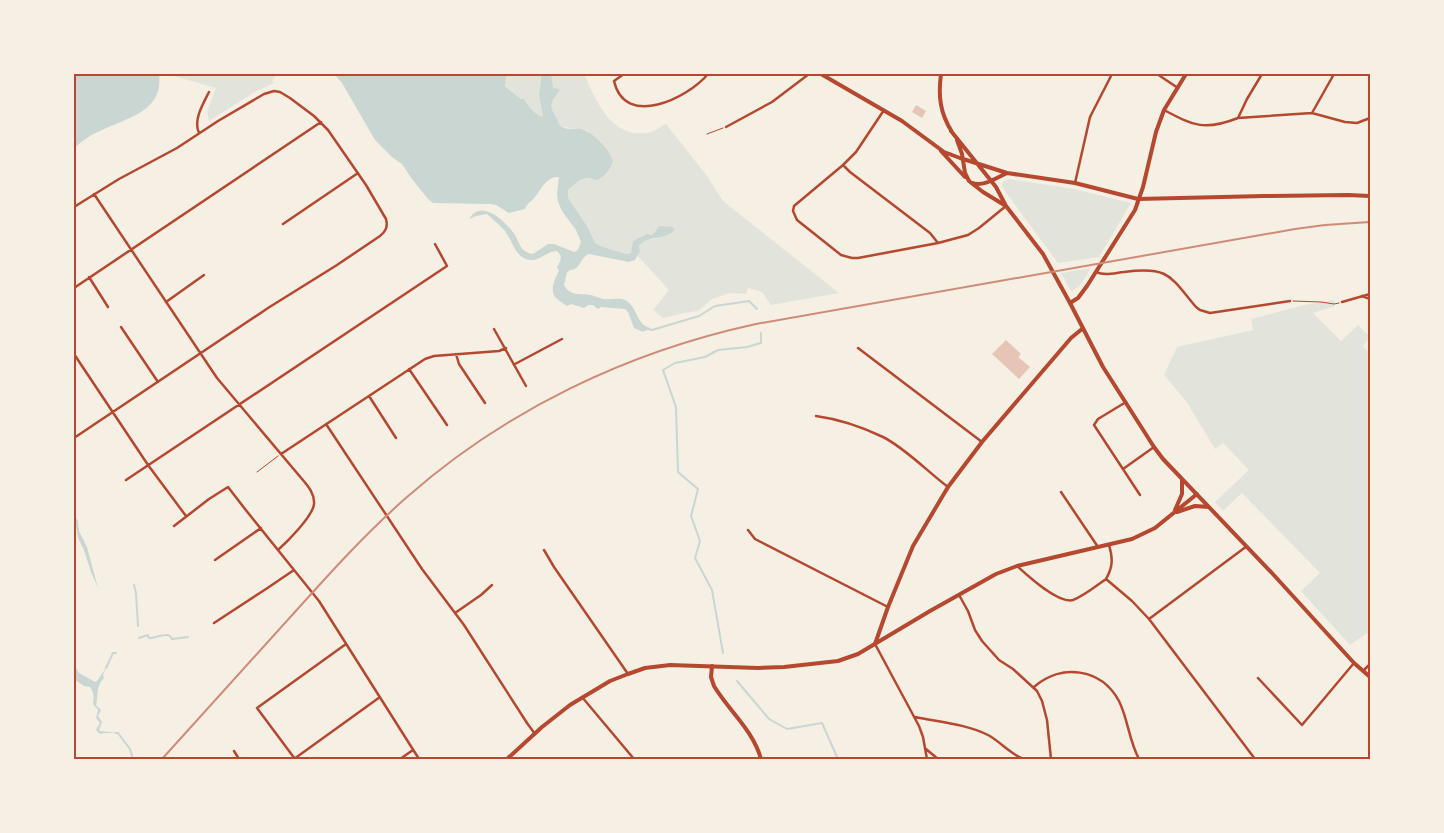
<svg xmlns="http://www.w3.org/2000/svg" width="1444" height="833" font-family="Karla,sans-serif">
<rect width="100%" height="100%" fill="#f6efe4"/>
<!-- green -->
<path fill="#e2e4dc" d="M167,74H277L272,81L274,83L253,93L209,121L207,111L216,88Z
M504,74H586L585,76C596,101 611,137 645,133C652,133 660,127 666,124L707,176L723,201L839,293L771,305L762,292L748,288L746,294L729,293L712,299L698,311L684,313L664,318C659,316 657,312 653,310L669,290L637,255L640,251L639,246C645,239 648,240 656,239C660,238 664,236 669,235L659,226L654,233L633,241L631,253L626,254L599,246L595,243L587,226L567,198L568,190C579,180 581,176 596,180L607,150L598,140L587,130L562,127C555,120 545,120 537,115C531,111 528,105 524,99H521L505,85L506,77Z
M1009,179L1074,189L1131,203L1099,257L1058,263L1002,187V184L1004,181Z
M1091,268C1086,276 1080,289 1071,291L1061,273Z
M1334,300L1335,306L1313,313L1341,341L1358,325L1370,337L1363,346L1370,354V631L1350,645L1301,591L1320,573L1242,493L1223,511L1215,502L1249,470L1223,443L1215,449L1186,401L1164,375L1177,347L1253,330L1251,319L1305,305Z"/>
<!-- water -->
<path fill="#c9d6d2" d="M74,74H159C164,112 126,118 100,131C90,135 82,141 74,148Z
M334,74H505L506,77L505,86L521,99H524C529,107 533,113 542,117L543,115L539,95L541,82V74H551L553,88L559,89L560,90C552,101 547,104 556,117C558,120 558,125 562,127C567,130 575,128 581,129C592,131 610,150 613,161C610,170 605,177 596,180C581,175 579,181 568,190V198L587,226L595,243L600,246L626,254L631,253L633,241L647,234L651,235L654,233L659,226L672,227L675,229C665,242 649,234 639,246L640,251L635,260L629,262L589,254C579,258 581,270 570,270L567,272L564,285C570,297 581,293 591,295C595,296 599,298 603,299C609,300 616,298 622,299C638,303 635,326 651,328L643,332L634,328L628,312L625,309L601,307L598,309L593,305H588L584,308L571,304L567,306C563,303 559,301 556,298C549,291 555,278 559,271L557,267C561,260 563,257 557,251C547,251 540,261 530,260C515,258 513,241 505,231C500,225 493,220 487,214L476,216L469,219C471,217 472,214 474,213C488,203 508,225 515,235C518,240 520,248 525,251C528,253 529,253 533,254L548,244H554L574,252L578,250L581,242L576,230L562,211L558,202L557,194L559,177C547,176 542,188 535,197C532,201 527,203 525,209L509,213L496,205L490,204L433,203L428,199L412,179L402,164L392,157L375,140L342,83Z
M74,514L78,521L79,531L87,547L98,588L91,572L84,550L78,538Z
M74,666L77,669L79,673L95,682L97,681L106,668L103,675L104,678C95,688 99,694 96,705L101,710L98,716L102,722L99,730L100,731L119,733H105L100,734L96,730L100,723L96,718L98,710L93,704C94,698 94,692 90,687L84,686L74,679Z"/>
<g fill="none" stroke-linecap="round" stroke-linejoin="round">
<!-- stream -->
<path stroke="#c9d6d2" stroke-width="2" d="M648,329L652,330L699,316L715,306L749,301L757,309
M134,585L136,593L138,626
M139,638L148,635L149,638C153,638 165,634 167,635C169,635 171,637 172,639L188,637
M723,653L712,590L695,558L700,541L691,516L698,489L678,472L676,407L663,370L675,363L705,357L718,350L747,347L761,343V333
M106,668L113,653H116
M737,681L769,719L787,729L822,723L838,759
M116,733H118L130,749L133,759"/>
</g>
<!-- building -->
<path fill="#e6c5b7" d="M916,105L926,111L922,118L912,112Z
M1006,340L1021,354L1018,357L1030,367L1019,379L992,354Z"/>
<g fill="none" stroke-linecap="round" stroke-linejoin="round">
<!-- path -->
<path stroke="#b5482f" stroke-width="1" d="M707,134L723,128
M1293,301L1321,302L1334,304L1339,303
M257,472L278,456"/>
<!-- minor -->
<path stroke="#b5482f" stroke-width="2.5" d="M624,74L614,81C625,129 688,98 708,74
M1157,74L1178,88
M884,110L856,152L843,165L794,206L793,211L797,220L841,255L852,258H858L938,243L968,235L979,228L1006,206
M1164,110C1194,126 1205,131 1238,118L1247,99L1262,74
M1312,113L1334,74
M1238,118L1312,113L1345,122L1357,123L1370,118
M726,127L772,102L809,74
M199,133C193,120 203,104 209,92
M843,165L850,172L930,233L938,243
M1075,183L1090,117L1112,74
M94,194L217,378L302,479C308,486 315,494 314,504C313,516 287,542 278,550
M74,207L119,179L177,148L218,121L264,94L274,91L280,92L290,98L314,116L328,130L366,185L386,219C388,227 386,231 380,236L337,265L268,308L74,438
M283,224L358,173
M1096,272C1105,276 1114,273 1124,272C1169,266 1170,276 1196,307L1200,310L1210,313L1290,301
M89,277L108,307
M74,288L321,122
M1362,296L1370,299
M166,302L204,275
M1342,302L1370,294
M121,327L158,382
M494,329L526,386
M858,348L982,442
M74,354L148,465L186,516
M456,354L459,364L485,403
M515,364L562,339
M409,369L447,425
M369,396L396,438
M1126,402L1098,419L1094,425L1140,495
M816,416C838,419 862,427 883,437C905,448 928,472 948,487
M326,424L422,569L464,625L527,723L535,734
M281,454L425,359L434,356L499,351L506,348
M1123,469L1154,447
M126,480L447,266L435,244
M1061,492L1098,547
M174,526L209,499L228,487L245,509L319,601L419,759
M748,530L755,539L888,607
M544,550L554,567L628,674
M215,560L261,528
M1017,566C1028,576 1058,604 1073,600C1084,596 1096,586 1106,579C1113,567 1113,558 1109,545
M1106,579L1132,601L1149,619L1255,759
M959,595L968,611L975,630L982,641L999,660L1013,669L1037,691L1042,701L1047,720L1051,759
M455,613L481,595L492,585
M1149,619L1247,546
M214,623L266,589L294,570
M875,644L919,726L923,737L927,759
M1363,671L1370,664
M1258,678L1302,725L1354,663
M1034,687C1061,663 1101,668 1119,701C1128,719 1129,741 1139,759
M582,697L634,759
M915,717C939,722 966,724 988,735C1001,742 1011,755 1024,759
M926,749L938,759
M234,751L239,759
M294,759L380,697
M295,759L257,708L346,644
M400,759L413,750"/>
<!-- tertiary -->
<path stroke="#b5482f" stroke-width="4" d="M821,74L902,121L944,152L960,158L1007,173L1075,183L1138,199L1264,196L1348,195L1370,196
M941,74C938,96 940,113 952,132
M951,131L996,187L1006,206L1043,254L1070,303
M957,140L962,154L965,173L969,181L983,192L1006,206
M941,151L965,177
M972,183C984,187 996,178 1007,173
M875,644L888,607L913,546L948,487L982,442L1071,338L1082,329
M712,666L711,677L714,686C729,711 753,730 761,759"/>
<!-- secondary -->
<path stroke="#b5482f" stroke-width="4" d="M1186,74L1164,110L1156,132L1143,187L1135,210L1087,286L1078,298L1070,303L1103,367L1154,447L1163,459L1271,572L1354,663L1370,677
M1175,510L1182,494V479
M1177,512L1195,506L1209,507
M507,759L542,727L570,705L610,681L628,674L645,668L670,665L758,668L784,667L838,661L858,654L930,611L996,574L1017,566L1132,539L1155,528L1197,494"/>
<!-- rail -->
<path stroke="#cf8b77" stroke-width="2" d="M162,759C206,711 250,662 294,613C330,573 366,533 407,497C506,410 627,352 756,324L1295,229L1325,225L1370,222"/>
</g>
<!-- border -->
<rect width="1444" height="833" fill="none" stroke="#f6efe4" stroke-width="150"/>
<rect x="75" y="75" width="1294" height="683" fill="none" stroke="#b5482f" stroke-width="2"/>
</svg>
